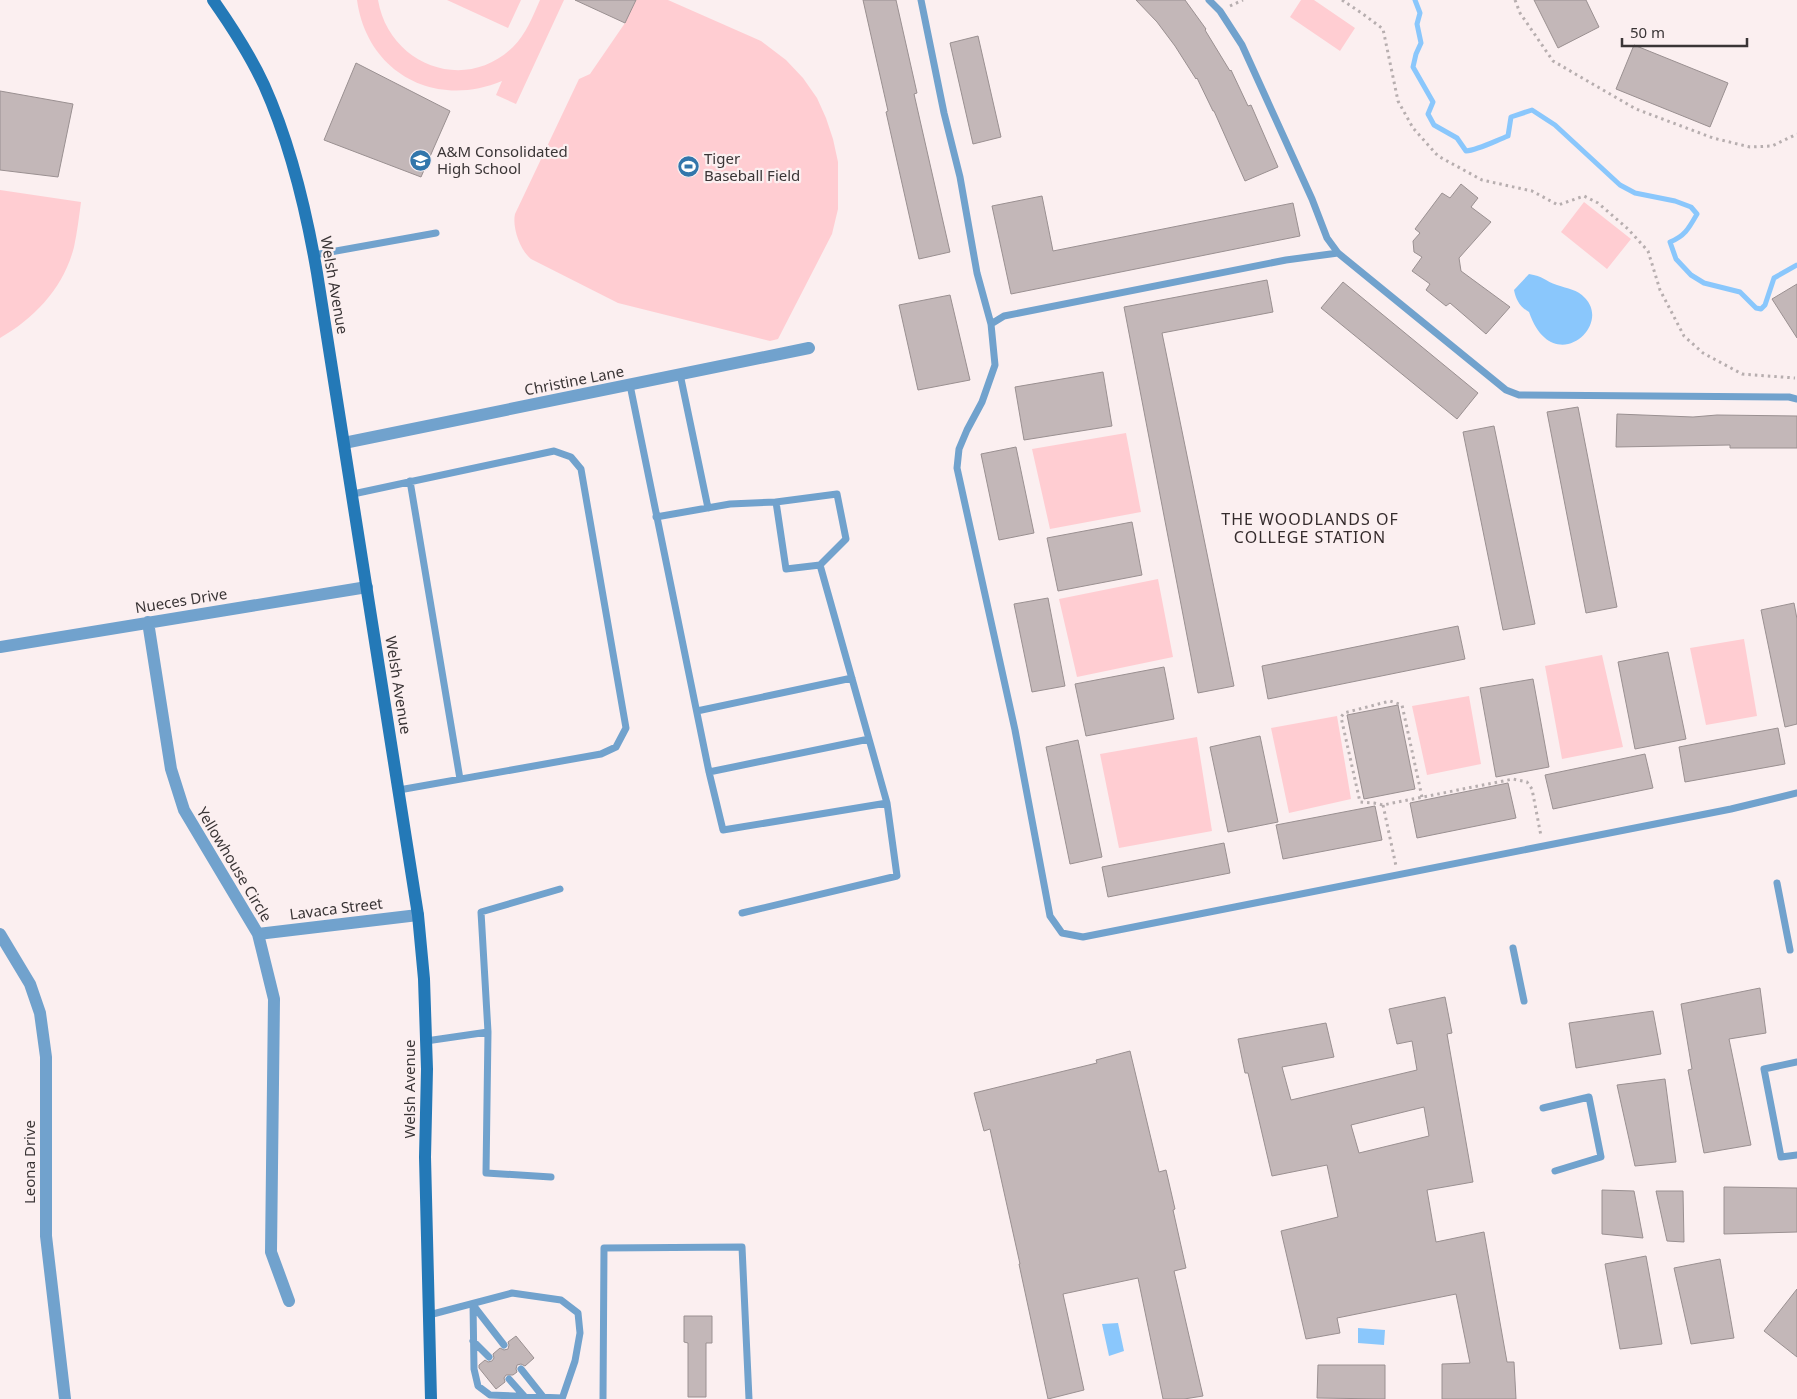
<svg xmlns="http://www.w3.org/2000/svg" width="1797" height="1399" font-family="'Noto Sans',sans-serif">
<rect width="100%" height="100%" fill="#fbeff0"/>
<!-- green -->
<path fill="#ffcdd2" d="M357,0H378C389,65 465,94 513,47C526,34 533,16 540,0H564L516,104L496,95L502,81C435,109 367,73 357,0Z
M447,0H521L508,28Z
M636,0H668L761,41L786,60L803,78L817,98L826,118L833,139L838,162V209L832,234L778,339L770,341L618,303L531,259C520,250 512,227 515,214L579,79L590,74L625,23Z
M1301,0H1314L1355,28L1340,51L1290,17Z
M0,190L81,202C79,217 77,233 74,247C64,287 35,318 0,338Z
M1584,202L1631,239L1607,269L1561,232Z
M1126,433L1141,512L1050,529L1032,449Z
M1158,579L1173,657L1077,677L1059,599Z
M1744,639L1757,716L1706,725L1690,648Z
M1602,655L1623,747L1562,759L1545,666Z
M1469,696L1481,764L1427,775L1412,706Z
M1337,716L1351,799L1289,813L1271,728Z
M1197,737L1212,831L1119,848L1100,754Z"/>
<!-- water -->
<path fill="#8ac7fc" d="M1529,274C1543,276 1545,281 1557,285C1568,289 1577,289 1585,298C1613,327 1552,379 1529,312C1520,307 1516,300 1514,290Z
M1118,1323L1124,1351L1109,1356L1102,1324Z
M1358,1328L1385,1330L1384,1345L1358,1343Z"/>
<g fill="none" stroke-linecap="round" stroke-linejoin="round">
<!-- stream -->
<path stroke="#8ac7fc" stroke-width="5" d="M1415,0L1420,13L1417,24L1421,43L1416,54L1413,67L1433,102L1428,114L1434,125L1457,138L1466,151C1478,150 1495,141 1508,136L1511,117L1532,110L1555,125L1620,185L1635,193L1675,201L1691,207L1697,214C1689,228 1685,236 1670,242L1676,259L1691,275L1704,283L1740,292L1756,308L1761,309L1765,305L1774,278L1797,265"/>
</g>
<!-- building -->
<path fill="#c3b7b8" stroke="#9a9091" fill-rule="evenodd" d="M575,0H636L625,23Z
M863,0H896L917,93L914,94L950,252L919,259L886,112L888,111Z
M1136,0H1185L1206,29L1205,30L1230,71L1231,70L1248,106L1251,105L1278,167L1245,181L1214,111H1213L1197,78L1196,79L1175,46L1157,22Z
M1534,0H1586L1599,27L1558,48Z
M978,36L1001,137L973,144L950,43Z
M1634,45L1728,83L1710,127L1616,89Z
M356,63L450,111L421,177L324,140Z
M0,91L73,104L58,177L0,170Z
M1461,184L1478,198L1471,207L1491,222L1459,258L1461,271L1510,307L1486,334L1450,303L1446,306L1426,290L1430,284L1412,271L1422,257L1414,252L1413,241L1420,233L1415,229L1442,193L1450,198Z
M1042,196L1053,251L1293,203L1300,236L1011,294L992,206Z
M1267,280L1273,312L1162,333L1234,686L1198,693L1124,307Z
M1343,282L1478,393L1457,419L1321,308Z
M1797,284V338L1772,299Z
M950,295L970,380L918,390L899,305Z
M1103,372L1112,426L1024,440L1015,387Z
M1578,407L1617,607L1586,613L1547,412Z
M1617,414L1693,417L1717,415L1797,416V448H1730V445L1616,447Z
M1494,426L1535,624L1503,630L1463,432Z
M1016,447L1034,533L999,540L981,454Z
M1132,522L1142,575L1058,591L1047,538Z
M1048,598L1065,686L1032,692L1014,604Z
M1794,603L1797,619V724L1785,727L1761,610Z
M1458,626L1465,659L1268,699L1262,666Z
M1668,652L1686,739L1635,749L1618,662Z
M1164,667L1174,719L1086,736L1075,684Z
M1533,679L1549,767L1496,777L1480,688Z
M1398,705L1415,789L1364,799L1347,715Z
M1778,728L1785,764L1685,782L1679,747Z
M1260,736L1278,822L1228,832L1210,747Z
M1078,740L1102,857L1070,864L1046,747Z
M1645,754L1653,788L1553,809L1545,775Z
M1508,783L1516,818L1417,838L1410,803Z
M1375,806L1382,840L1283,859L1276,825Z
M1224,843L1230,873L1108,897L1102,867Z
M1760,988L1766,1033L1729,1039L1751,1145L1704,1153L1688,1070L1692,1069L1681,1004Z
M1445,997L1452,1033L1447,1034L1473,1182L1427,1190L1436,1242L1484,1232L1507,1362H1514L1516,1399H1442V1364L1470,1363L1456,1294L1337,1318L1340,1333L1306,1339L1281,1231L1338,1217L1327,1165L1272,1176L1248,1073H1245L1238,1039L1326,1023L1334,1057L1282,1067L1291,1100L1417,1070L1412,1041L1397,1044L1389,1009ZM1424,1107L1429,1136L1359,1153L1351,1125Z
M1653,1011L1661,1054L1576,1068L1569,1023Z
M1130,1051L1159,1172L1166,1170L1175,1209L1173,1210L1186,1268L1174,1271L1203,1396L1184,1399H1163L1138,1278L1063,1294L1084,1390L1048,1399L1019,1264H1020L990,1129L984,1131L974,1093L1097,1063L1096,1060Z
M1665,1079L1676,1162L1635,1166L1617,1085Z
M1724,1187L1797,1188V1232L1724,1234Z
M1602,1190L1634,1191L1643,1238L1602,1234Z
M1656,1191H1683L1684,1242L1667,1241Z
M1646,1256L1662,1344L1620,1349L1605,1264Z
M1720,1259L1734,1338L1691,1344L1674,1268Z
M1797,1289V1357L1764,1331Z
M684,1316H712V1343H706V1397H688V1343L684,1342Z
M516,1336L534,1358L525,1366L521,1364L517,1365L516,1369L517,1372L513,1375H506L504,1378L505,1382L496,1389L479,1368V1365L485,1360L488,1362L492,1361L494,1358L493,1354L500,1348L504,1350L508,1349L509,1345L508,1342Z
M1318,1365H1385V1399L1317,1398Z"/>
<g fill="none" stroke-linecap="round" stroke-linejoin="round">
<!-- path -->
<path stroke="#b7aeaf" stroke-width="3" stroke-dasharray="2.5 4" stroke-linecap="butt" d="M1342,0L1363,14L1383,29L1398,101L1413,128L1438,156L1482,180L1532,191L1558,205L1584,196L1598,203L1628,229L1648,251L1660,290L1684,336L1703,353L1742,374L1795,378
M1515,0L1520,13L1553,61L1636,109L1713,138L1750,147L1772,146L1797,134
M1230,6L1243,0
M1422,797L1402,705L1390,701L1344,713L1341,717L1360,802L1374,803L1383,805L1513,779L1527,782L1532,789L1541,836
M1383,805L1396,866"/>
<!-- lane -->
<path stroke="#71a2cd" stroke-width="7" d="M921,0L944,113L960,177L977,273L991,324L995,365L982,402L967,430L959,449L957,468L1015,730L1050,916L1062,933L1083,937L1731,809L1797,793
M1209,0L1220,11L1242,45L1312,199L1327,238L1338,253L1506,390L1519,395L1789,397L1797,399
M314,255L436,233
M991,324L1004,316L1286,260L1338,253
M680,374L708,508
M630,385L709,772L723,830L887,803L820,565L786,569L776,502L730,504L656,517
M410,481L460,779
M353,494L554,451L571,457L581,469L626,728L616,747L601,754L399,790
M776,502L837,494L846,539L820,565
M697,711L852,678
M709,772L869,739
M1777,883L1790,950
M742,913L897,876L887,803
M1513,948L1524,1001
M488,1032L486,1173L551,1177
M426,1041L488,1032L481,912L560,889
M1797,1062L1764,1069L1781,1157L1797,1155
M1543,1108L1589,1097L1601,1157L1555,1171
M473,1304L474,1369L478,1386L490,1395L562,1398
M473,1305L504,1345
M429,1315L512,1293L561,1300L578,1313L580,1333L575,1361L562,1399
M473,1341L489,1357
M521,1369L544,1398
M509,1379L525,1397
M603,1399L604,1248L742,1247L749,1399"/>
<!-- street -->
<path stroke="#71a2cd" stroke-width="12" d="M344,443L809,348
M148,622L171,769L184,810L258,934L274,999L271,1252L289,1301
M0,647L367,587
M0,934L30,984L40,1013L46,1057V1236L65,1399
M258,934L418,915"/>
<!-- secondary -->
<path stroke="#2479b7" stroke-width="12" d="M213,0C232,27 250,55 264,85C291,145 306,209 317,273L418,915L424,979L427,1069L425,1157L431,1399"/>
</g>
<!-- icons -->
<defs>
<symbol id="school-disc" viewBox="-11 -11 22 22"><circle r="9.5" fill="#3276ab" stroke="#fbeff0"/><path d="M0-5L7-2L0 1L-7-2ZM-4 1L0 2.5L4 1V4Q0 6-4 4Z" fill="#fff"/></symbol>
<symbol id="stadium-disc" viewBox="-11 -11 22 22"><circle r="9.5" fill="#3276ab" stroke="#fbeff0"/><path d="M0-5a6.5 5 0 1 0 0 10a6.5 5 0 1 0 0-10ZM-3.5-1.8h7v3.6h-7Z" fill="#fff"/></symbol>
</defs>
<g fill-rule="evenodd">
<use href="#school-disc" x="408" y="148" width="25" height="25"/>
<use href="#stadium-disc" x="676" y="154" width="25" height="25"/>
</g>
<g text-anchor="middle" dominant-baseline="central" stroke-width="4.5" stroke-linejoin="round" paint-order="stroke">
<!-- poi labels -->
<g font-size="15" fill="#3a3536" stroke="#fbeff0" text-anchor="start">
<text x="437" y="151">A&amp;M Consolidated<tspan x="437" dy="17">High School</tspan></text>
<text x="704" y="158">Tiger<tspan x="704" dy="17">Baseball Field</tspan></text>
</g>
<!-- street labels -->
<g font-size="15" fill="#3a3536" stroke="#fbeff0">
<text transform="translate(335 285) rotate(80)">Welsh Avenue</text>
<text transform="translate(574 380) rotate(-11)">Christine Lane</text>
<text transform="translate(181 600) rotate(-9)">Nueces Drive</text>
<text transform="translate(399 685) rotate(81)">Welsh Avenue</text>
<text transform="translate(235 864) rotate(59)">Yellowhouse Circle</text>
<text transform="translate(336 908) rotate(-7)">Lavaca Street</text>
<text transform="translate(409 1089) rotate(-90)">Welsh Avenue</text>
<text transform="translate(29 1162) rotate(-90)">Leona Drive</text>
</g>
<!-- neighbourhood labels -->
<g font-size="16" letter-spacing="1" fill="#342b2c" stroke="#fbeff0">
<text x="1310" y="519">THE WOODLANDS OF<tspan x="1310" dy="18">COLLEGE STATION</tspan></text>
</g>
</g>
<!-- scale -->
<path d="M1622 38v8h125v-8" fill="none" stroke="#3a3536" stroke-width="2.5"/>
<text x="1630" y="38" font-size="15" fill="#3a3536" stroke="#fbeff0" stroke-width="4" paint-order="stroke">50 m</text>
</svg>
